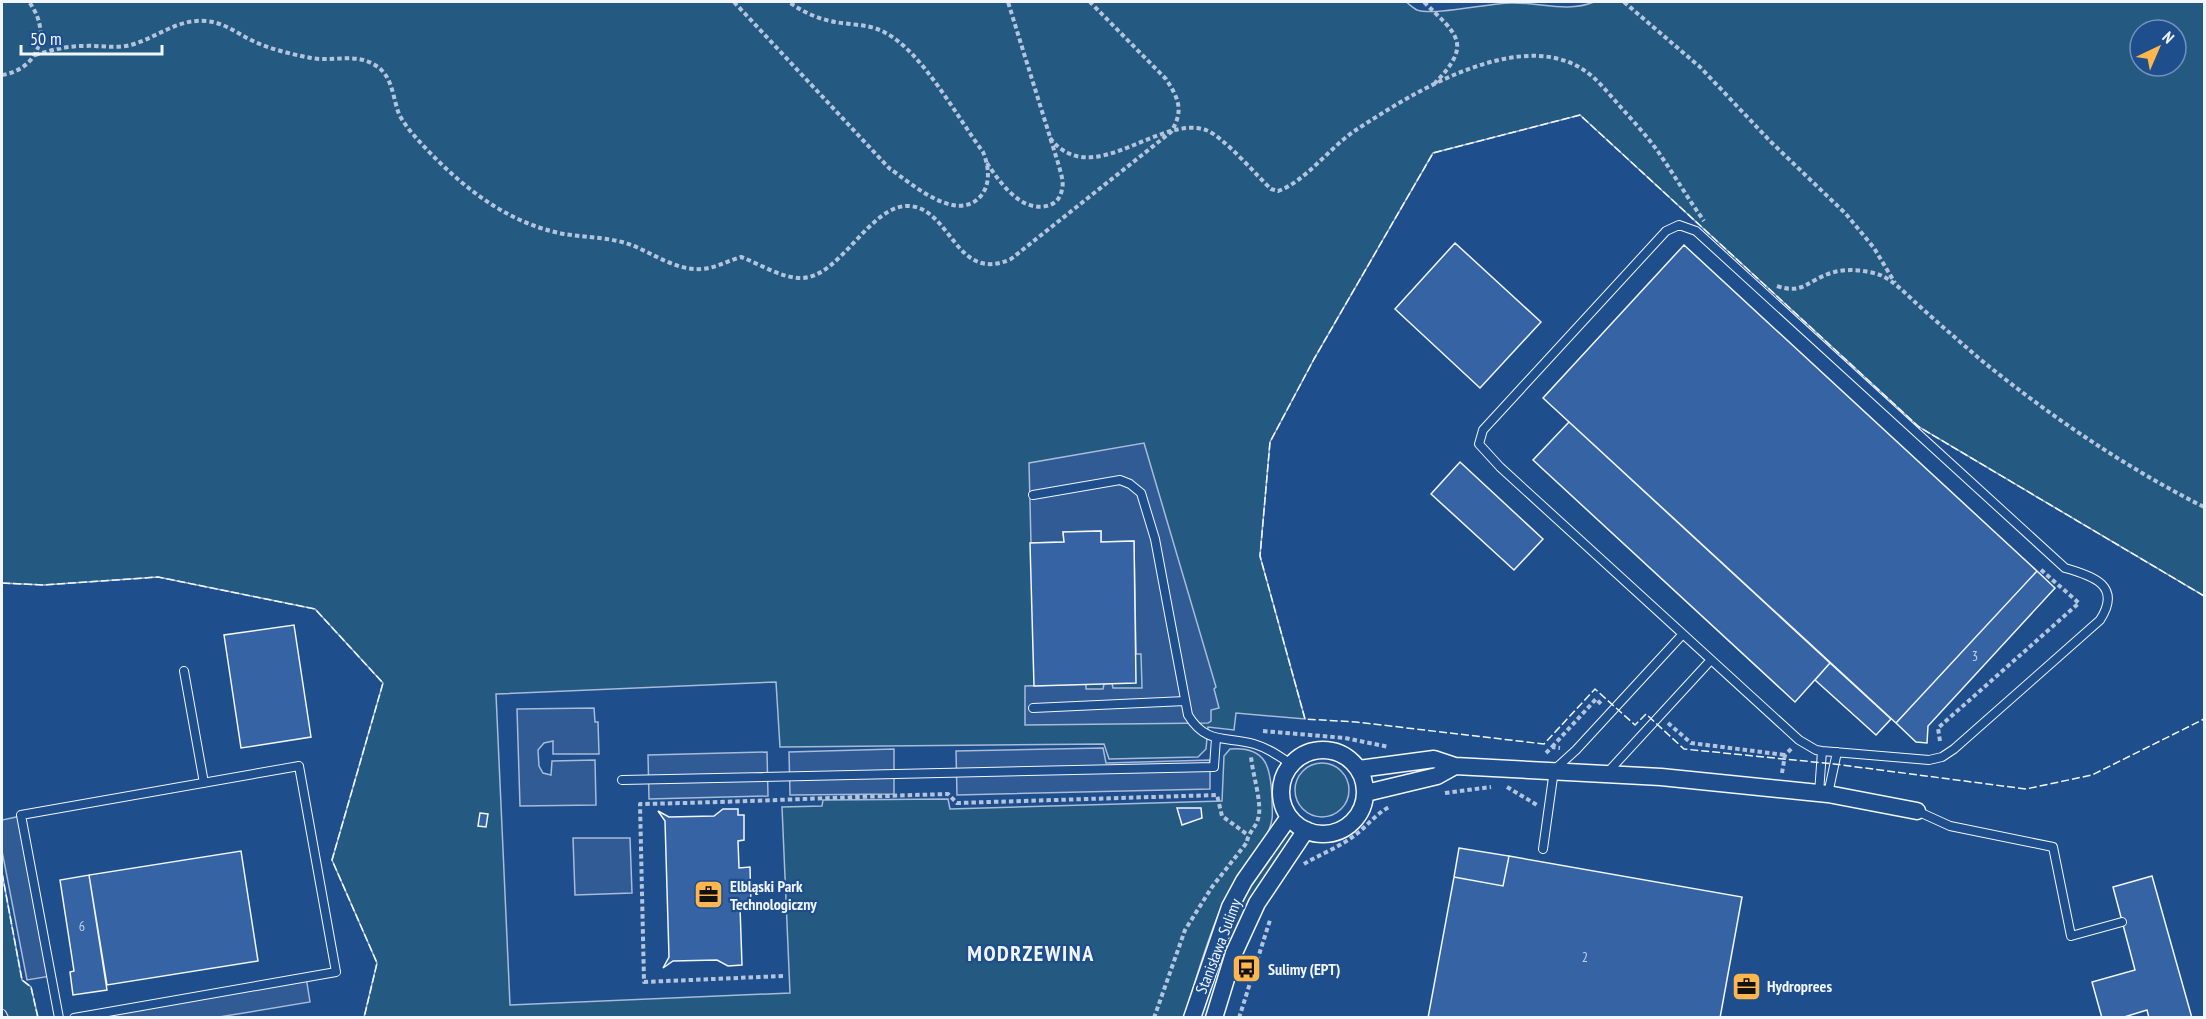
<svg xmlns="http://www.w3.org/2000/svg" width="2206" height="1019" font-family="'PT Sans Narrow',sans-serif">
<rect width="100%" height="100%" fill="#1f4e8c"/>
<!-- green -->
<path fill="#245a82" stroke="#a8bbd7" stroke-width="1.5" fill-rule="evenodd" d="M2,2H1406C1409,4 1413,8 1417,10C1435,16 1489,3 1511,3C1539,2 1567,13 1594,2H2204V596L1919,427L1580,115L1433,153L1314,359L1270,442L1260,556L1305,719L1236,713L1234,730L1208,727L1206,749L1198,757L1109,759L1104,744L780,747L776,682L496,694L510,1005L790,993L782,807L822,806L823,800L948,799L950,809L1222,801L1224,756L1230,749C1267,746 1271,768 1272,799C1272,812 1274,817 1269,830C1255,859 1231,882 1219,913C1205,946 1195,983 1184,1017H364L377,963L332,860L383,683L315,609L158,577L44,585L2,583ZM2140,30H2176V66H2140Z
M1295 790a27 27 0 1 1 54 0a27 27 0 1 1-54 0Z
M1290,829L1295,833L1209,1017L1197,1018L1240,899L1286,832Z
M2,873L22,980L31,987L38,1017H2Z"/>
<!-- parking -->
<path fill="#305b95" stroke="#a8bbd7" stroke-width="1.5" d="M1144,443L1216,687L1214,689L1219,708L1211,710V721L1208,723L1025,725V686L1086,684V689H1103L1104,684L1112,683L1113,688H1142L1141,654H1136L1134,541L1101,542V531L1063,532L1064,542L1031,543L1029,463Z
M594,708L595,722H598L599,754H553V741L544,743L538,750L539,766L543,773L551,775L552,761L595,760L596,805L520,806L517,709Z
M1103,748L1106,763L1210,760V789L957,795L956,751Z
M894,749V794L790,795L789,752Z
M767,752L768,796L649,799L648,755Z
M21,816L51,976L27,980L2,851V820Z
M573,838H630L632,893L575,895Z
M306,977L310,1002L219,1017L90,1018Z"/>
<!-- building -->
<path fill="#3563a3" stroke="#f2f6ff" stroke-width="1.5" d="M1455,243L1541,322L1480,388L1395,309Z
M1684,245L2037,571L1896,723L1543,398Z
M1569,422L1830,663L1795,702L1533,460Z
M1460,462L1543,539L1514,570L1431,494Z
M1101,531V542L1134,541L1136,683L1034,686L1030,543L1064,542L1063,532Z
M2037,571L2055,588L1928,726L1927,743L1916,742L1896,723Z
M294,625L311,737L241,748L224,635Z
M1830,663L1891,719L1876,735L1815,680Z
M1177,808H1201L1202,818L1182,825Z
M723,809H738V815H744V840L738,841L739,868L750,867L751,906L740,907L742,965L728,966L717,960L673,961L663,968L669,957L665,821L658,811L669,817L714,816Z
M480,813L488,814L486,827L478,826Z
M1459,848L1509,856L1503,886L1454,877Z
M241,851L258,961L107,985L89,875Z
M1509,856L1742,897L1720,1018H1428L1454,877L1503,886Z
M89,875L107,990L73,995L70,972L74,971L60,880Z
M2152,876L2192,1018H2149L2147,1010L2121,1018H2102L2092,982L2135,970L2113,887Z"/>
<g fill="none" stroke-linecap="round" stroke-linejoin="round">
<defs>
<path id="lane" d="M1679,225L1696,231L2065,568C2094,576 2122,586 2100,620L1954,749L1942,757L1929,760L1822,751L1816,750L1799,740L1500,467L1479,444L1483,430L1666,231Z
M1033,495L1120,480L1130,484L1141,493L1155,539L1188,715C1206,745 1226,736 1254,744C1268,748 1279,756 1291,764
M184,671L204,783
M1033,708L1185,701
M1607,773L1710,661
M622,780L1214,767L1216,738
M1819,793L1822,751
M1828,794L1837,752
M1917,811L1950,826L2053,847L2071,936L2122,922
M1543,849L1554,770L1576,750L1682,635
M2,1014L4,1018
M59,1018L21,815L299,766L336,972L74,1018"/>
<path id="street" d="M1281 792a42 42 0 1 1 84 0a42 42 0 1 1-84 0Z
M1359,769L1434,759L1455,766L1661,777L1828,794L1917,811
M1366,793L1437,776L1455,766
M1192,1018L1230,907L1244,881L1289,817
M1214,1018L1234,953L1257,903L1306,830"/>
</defs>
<!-- lane casing -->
<use href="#lane" stroke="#f2f6ff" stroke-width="10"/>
<!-- street casing -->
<use href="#street" stroke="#f2f6ff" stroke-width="19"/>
<!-- path -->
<path stroke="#b3c4dc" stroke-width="4" stroke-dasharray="4.5 3" stroke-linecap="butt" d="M734,2L889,168C912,184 960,227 983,193C991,180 988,164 983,152C957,117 922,51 884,32C869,24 851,25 835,22C818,19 803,12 789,2
M1424,2C1456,34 1474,43 1435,83
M1624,2L1700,67L1771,142L1846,214L1874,248L1895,283
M35,55C51,50 67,46 84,46C103,45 118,50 137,43C160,35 179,19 205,21C223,22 235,32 251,40C269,49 291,54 311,58C331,62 355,53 373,64C393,74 392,96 399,114C404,124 411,132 418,140C457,183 505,223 564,234C583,237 602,237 622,242C649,249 672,271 702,269C716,268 727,261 741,257C760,264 781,278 801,278C841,278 870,203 910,206C952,210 956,284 1011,259L1171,132C1184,111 1179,99 1166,79L1090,2
M2,75C39,69 52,32 29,2
M1050,138C1092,192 1158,114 1206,130C1224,137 1256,175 1271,189L1278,191C1305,182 1330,147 1356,130C1414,92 1528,20 1593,77C1602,85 1610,95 1618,104C1633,121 1649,138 1661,156C1676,178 1689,200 1704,221
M987,163C996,177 1007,192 1021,201C1035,210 1059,210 1062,189C1064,182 1061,174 1059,166L1008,2
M1777,286C1803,295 1808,280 1831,273C1846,268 1866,270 1880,275C1893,280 1906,294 1916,303C1937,322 1959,341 1981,360C2050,416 2125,467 2204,507
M1668,723L1691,743L1785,755
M1263,731L1345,738L1389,747
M1940,741L1938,728L2079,603L2040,569
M1552,747L1596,699L1603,706
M1546,753L1552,747L1560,748
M1782,773L1785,755L1792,748
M1507,787L1537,805
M1445,793L1491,787
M1247,841C1249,832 1256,827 1258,819C1263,804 1252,773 1251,756
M1304,864C1319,855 1337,848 1351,838C1365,829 1374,815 1389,807
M783,976L644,982L640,804C742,802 845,797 948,794L957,803L1217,795L1222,816L1248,835
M1154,1018L1185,930L1212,887L1248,841
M1239,1018L1270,920"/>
<!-- lane -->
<use href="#lane" stroke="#1f4e8c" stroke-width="8"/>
<!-- street -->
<use href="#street" stroke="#1f4e8c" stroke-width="16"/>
<!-- fence -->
<path stroke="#f2f6ff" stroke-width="1.5" stroke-dasharray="8 3" stroke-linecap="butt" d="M2,583L44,585L158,577L315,609L383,683L332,860L377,963L364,1018
M2204,596L1919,427L1580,115L1433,153L1314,359L1270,442L1260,556L1305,719L1356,722L1544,744L1595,689L1635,725L1646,714L1684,749L1834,764L2026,789L2092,775L2204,719
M2,873L22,980L31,987L38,1018"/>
</g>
<!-- icons -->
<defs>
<symbol id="office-square" viewBox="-11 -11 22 22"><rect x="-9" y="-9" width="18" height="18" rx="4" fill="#ffb74d" stroke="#1f4e8c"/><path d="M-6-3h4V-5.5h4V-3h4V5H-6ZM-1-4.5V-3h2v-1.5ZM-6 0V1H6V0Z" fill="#111"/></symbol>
<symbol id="bus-square" viewBox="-11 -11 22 22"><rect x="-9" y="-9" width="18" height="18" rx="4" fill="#ffb74d" stroke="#1f4e8c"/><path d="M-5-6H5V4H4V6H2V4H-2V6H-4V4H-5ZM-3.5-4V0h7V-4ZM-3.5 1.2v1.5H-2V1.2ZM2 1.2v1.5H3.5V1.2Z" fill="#111"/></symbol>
</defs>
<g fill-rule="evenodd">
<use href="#office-square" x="692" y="878" width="33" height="33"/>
<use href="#bus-square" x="1230" y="952" width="33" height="33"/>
<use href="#office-square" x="1730" y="970" width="33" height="33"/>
</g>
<g text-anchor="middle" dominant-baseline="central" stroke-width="4.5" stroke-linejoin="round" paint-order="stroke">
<!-- number labels -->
<g font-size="14" fill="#c3d1e8">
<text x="1975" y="656">3</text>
<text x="82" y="926">6</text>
<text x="1585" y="957">2</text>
</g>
<!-- poi labels -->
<g font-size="16" font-weight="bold" fill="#f2f6ff" stroke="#1f4e8c" text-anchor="start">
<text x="730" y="886">Elbląski Park<tspan x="730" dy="18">Technologiczny</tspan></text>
<text x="1268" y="969">Sulimy (EPT)</text>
<text x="1767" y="986">Hydroprees</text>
</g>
<!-- street labels -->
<g font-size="16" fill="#f2f6ff" stroke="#1f4e8c">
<text transform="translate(1218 946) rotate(-69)">Stanisława Sulimy</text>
</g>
<!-- district labels -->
<g font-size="22" font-weight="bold" letter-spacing="1.5" fill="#f2f6ff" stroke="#1f4e8c">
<text x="1031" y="953">MODRZEWINA</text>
</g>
</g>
<!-- border -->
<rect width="2206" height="1019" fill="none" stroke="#f2f6ff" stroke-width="6"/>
<!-- north arrow -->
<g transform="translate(2158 48) rotate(44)"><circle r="28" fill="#1f4e8c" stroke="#7391ba" stroke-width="1.5"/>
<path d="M0-4.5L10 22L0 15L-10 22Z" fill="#ffb74d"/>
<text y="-9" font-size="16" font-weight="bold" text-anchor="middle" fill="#f2f6ff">N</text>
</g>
<!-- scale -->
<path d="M21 45v9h141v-9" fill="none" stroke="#f2f6ff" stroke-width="3"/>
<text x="30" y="45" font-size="18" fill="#f2f6ff" stroke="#1f4e8c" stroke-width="4.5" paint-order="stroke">50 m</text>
</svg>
